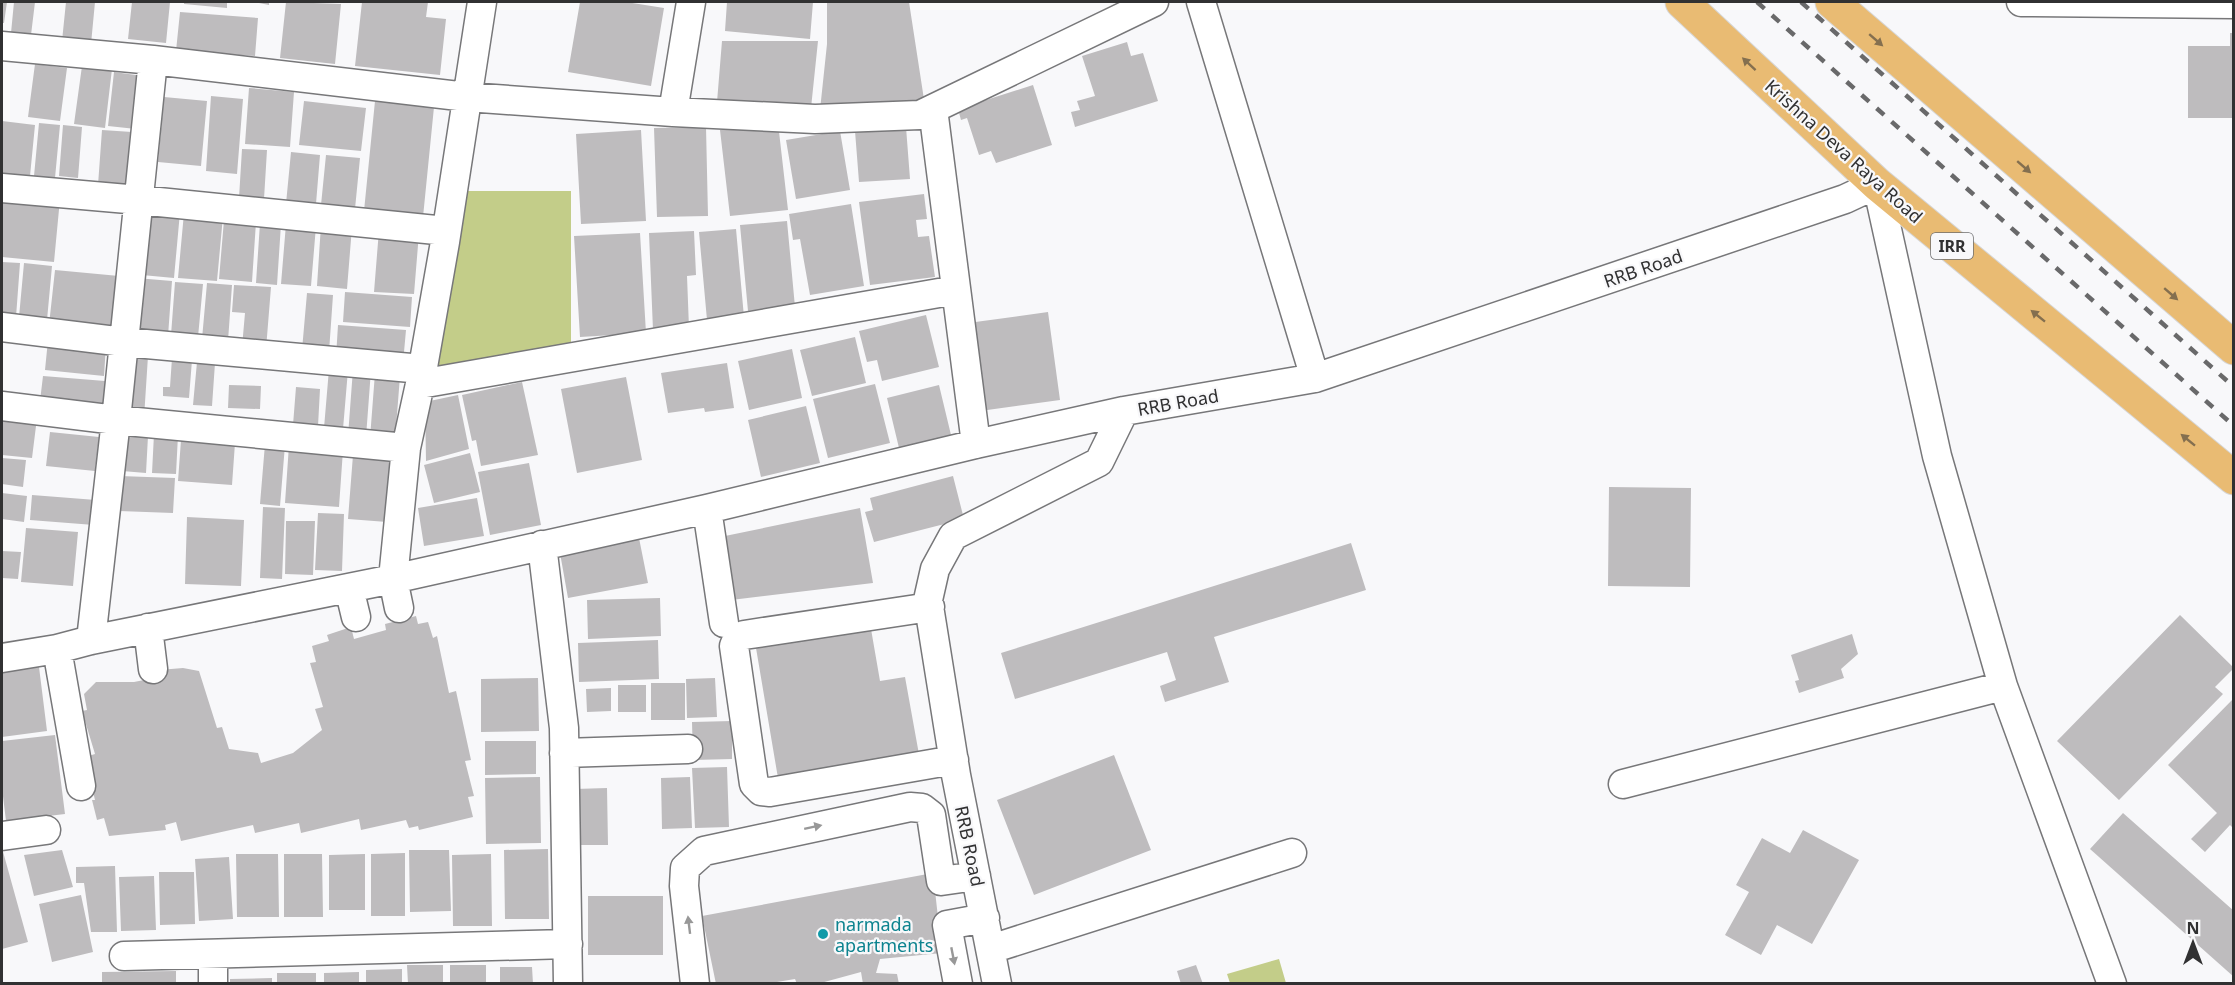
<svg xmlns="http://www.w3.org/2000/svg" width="2235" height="985" font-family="'Noto Sans',sans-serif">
<rect width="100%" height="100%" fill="#f8f8fa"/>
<!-- green -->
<path fill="#c3cd89" d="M453,191H571V351L420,384Z
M1279,959L1286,983H1230L1227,974Z"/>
<!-- building -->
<path fill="#bebcbe" d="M2,2H7L4,23H2Z
M14,2H35L31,35L11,33Z
M66,2H95L91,44L62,41Z
M132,2H170L166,43L128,39Z
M184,2H227V8L184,4Z
M254,2H269V5Z
M286,2L341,4L335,64L280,58Z
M362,2H428L426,17L446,19L440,75L355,66Z
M580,2H626L664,8L651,86L568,72Z
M727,2H813L810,39L725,31Z
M827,2H909L925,106L820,110L827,44Z
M180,12L258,18L255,56L176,51Z
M2230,33H2234V118H2188V46H2230Z
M722,41H818L811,108L717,102Z
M1127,42L1131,56L1143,53L1158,101L1075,127L1071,112L1080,110L1077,101L1095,96L1082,56Z
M35,64L67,68L60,121L28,117Z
M82,66L112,69L105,128L74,124Z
M114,72L143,76L136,129L108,126Z
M1033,85L1052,145L996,163L991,151L979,155L967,118L961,120L958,109Z
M249,88L294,92L290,147L245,144Z
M211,96L243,99L237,174L206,171Z
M164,97L207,101L201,166L158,162Z
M304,101L366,108L361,151L299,145Z
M375,101L434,107L423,217L364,211Z
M2,121L35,125L30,176L2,174Z
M39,123L60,125L55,178L34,176Z
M778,123L788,210L730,216L720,130Z
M63,125L82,127L78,178L59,176Z
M706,127L708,216L657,217L654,128Z
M906,127L910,179L859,182L855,131Z
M102,130L132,132L128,187L98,185Z
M641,130L646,221L581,224L576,134Z
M840,131L850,190L796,199L786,140Z
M242,149L267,150L264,199L239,198Z
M291,152L320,155L315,216L285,214Z
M326,155L360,158L354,219L320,215Z
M2,194L60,199L54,262L2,257Z
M924,194L927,219L916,220L918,237L929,236L935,277L870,285L859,202Z
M851,204L864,286L810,295L800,239L793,240L789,214Z
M147,210L180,212L174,278L142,275Z
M184,213L223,216L217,281L178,278Z
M224,220L256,222L252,282L219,279Z
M787,221L795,307L748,311L740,225Z
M260,223L281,224L277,285L256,283Z
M286,224L316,226L311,286L281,284Z
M321,225L352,227L347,289L317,286Z
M736,229L744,317L707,320L699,232Z
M379,230L419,233L414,294L374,292Z
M694,231L696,275L687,276L689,328L653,330L649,233Z
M640,233L646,333L580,337L574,236Z
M2,262L20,263L16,317L2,315Z
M24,263L52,266L47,320L19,317Z
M55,270L119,276L114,331L49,325Z
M136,278L172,281L168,336L132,332Z
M175,282L203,284L198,337L171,335Z
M207,283L232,285L228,341L202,339Z
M234,285L271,287L266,349L242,347L245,313L232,312Z
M345,292L412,297L410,327L343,322Z
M307,293L333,295L329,352L302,350Z
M1048,312L1060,400L980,411L968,323Z
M926,315L939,367L882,381L877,360L867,362L859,331Z
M338,325L406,330L403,363L336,357Z
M855,337L866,383L812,396L800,350Z
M48,340L106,345L104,376L45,370Z
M792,349L802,398L749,410L738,361Z
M131,355L148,356L144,418L126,417Z
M172,358L192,360L189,398L163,396V387H170Z
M197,362L215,363L212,406L193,405Z
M727,363L734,408L705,412L704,408L668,413L661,373Z
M329,369L348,370L343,429L324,428Z
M353,369L371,370L366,437L348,436Z
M375,373L400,376L395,440L370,438Z
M43,376L105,381L103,407L40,401Z
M626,377L642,460L577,473L561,389Z
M522,382L538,455L481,466L476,440L472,441L462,395Z
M875,384L890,443L828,458L813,399Z
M229,385L261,386L260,409L228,408Z
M939,385L951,435L899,448L887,398Z
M296,387L320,389L318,426L293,425Z
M458,395L469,449L426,461L425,402Z
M806,406L820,463L761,477L748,420Z
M2,414L37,418L32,458L2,455Z
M50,432L99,437L95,471L46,466Z
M154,434L178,435L176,474L152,473Z
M124,435L148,436L146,473L122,471Z
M181,440L235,443L232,485L178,481Z
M265,444L285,445L280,506L260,504Z
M289,445L343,450L339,507L285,503Z
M470,453L480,492L434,503L424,465Z
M353,455L392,458L387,522L348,519Z
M2,458L26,460L23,487L2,484Z
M529,463L541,525L490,535L478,472Z
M120,476L175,478L173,513L119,511Z
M953,476L964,519L874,542L865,512L873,510L870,498Z
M1609,487L1691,488L1690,587L1608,586Z
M2,493L27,496L24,522L2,519Z
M32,495L96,500L94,525L30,520Z
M477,498L484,536L424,546L418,508Z
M263,507L285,508L282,579L260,578Z
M860,508L873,583L731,600L725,536Z
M318,513L344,514L342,571L315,570Z
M187,517L244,520L241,586L185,584Z
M286,521H315L313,575L285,574Z
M26,528L78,532L73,586L21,582Z
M639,538L648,583L568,598L560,553Z
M1351,543L1366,590L1214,637L1229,682L1165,702L1160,686L1176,680L1167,652L1015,699L1001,653Z
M2,551L21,552L18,579L2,578Z
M660,598L661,636L588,639L587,600Z
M2180,615L2234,668L2215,687L2223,694L2119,800L2057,741Z
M416,616L418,624L428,622L433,638L437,636L449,693L456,691L471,760L465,761L474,796L468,797L473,817L419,830L418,826L409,828L406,820L361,830L359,819L301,833L299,823L255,833L253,825L181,841L176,822L165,825L166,830L109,836L104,818L97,820L92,800H95L85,757L95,754L82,711L87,710L84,694L96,682H134L149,679L159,670L183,668L199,671L217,728L222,727L229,749L258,753L261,763L293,753L322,730L315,709L323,707L310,663L316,662L312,646L329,641L327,635L351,627L354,639L386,630L385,624Z
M871,629L880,681L905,677L920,760L779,784L756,648Z
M1852,634L1858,654L1841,669L1844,678L1799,693L1795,681L1799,680L1791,655Z
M658,640L659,679L579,682L578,643Z
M39,667L47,731L2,737V672Z
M538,678L539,731L481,732V679Z
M715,678L717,717L687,718L686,679Z
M651,683H685V720H651Z
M618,685H646V712H618Z
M611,688V711L587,712L586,689Z
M2234,698V829L2230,825L2205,852L2191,839L2217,813L2168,765Z
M732,721V759L693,760L692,722Z
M55,735L65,814L6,821L2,788V741Z
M485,741H536V774L485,775Z
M1114,755L1151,850L1034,895L997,800Z
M727,767L729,827L695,828L692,768Z
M540,777L541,843L486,844L485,778Z
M690,777L692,828L662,829L661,778Z
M607,788L608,845H576L575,789Z
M2123,813L2234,911V977L2090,849Z
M1803,830L1859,860L1812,944L1777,925L1761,955L1725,935L1749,892L1736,885L1762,838L1790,853Z
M2,848L28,942L2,949Z
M548,849L549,919H505L504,850Z
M62,850L73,887L34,896L24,855Z
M409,850H449L451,911L410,912Z
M405,853V916H371V854Z
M236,854H278L279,917H237Z
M284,854H322L323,917H284Z
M365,854V910H329V855Z
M491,854L492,926H453L452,855Z
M229,857L233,919L199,921L195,859Z
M115,866L117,932H91L84,883H76V867Z
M159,872H194L195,924L160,925Z
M933,873L942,953L880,959L876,973L897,974L899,984H863L861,972L817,984H797L795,979L765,984H716L702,916Z
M154,876L156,930L121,931L119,877Z
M81,895L93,952L52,962L39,904Z
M588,896H663V955H588Z
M407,965H443V984H408Z
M450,965H486V984H450Z
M1196,965L1203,984H1181L1177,971Z
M500,967H532L533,984H500Z
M402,969V984H366V970Z
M176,971V984H102V972Z
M359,972V984H324V973Z
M277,973H316V984H277Z
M272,978V984H230V979Z"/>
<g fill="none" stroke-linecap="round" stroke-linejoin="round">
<defs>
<path id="street" d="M1201,2L1315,378
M2021,2L2234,4
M2,46L153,60L467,97L673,112L815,119L920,115L1154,2
M933,109L976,444
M673,112L691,2
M2,188L139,200L446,231
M2,327L124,342L422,369
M420,384L956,290
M2,406L116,420L406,448
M707,509L724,623
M542,545L564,728L568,984
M349,588L356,617
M930,607L744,635L737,639L734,646L754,784L761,791L770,792L954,760
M399,608L393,579L406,448L420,384L445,242L482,2
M148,628L153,669
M91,640L116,420L153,60
M57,649L81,786
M2,658L57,649L91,640L393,579L707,509L976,444L1124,411L1315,378L1845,199L1877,184L1937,456L2003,686L2112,984
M564,753L688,749
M1623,784L2003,686
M2,836L46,830
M991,949L1292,853
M124,956L568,944
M213,984V954
M695,984L684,886L685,868L704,851L910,807L922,808L931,815L941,881L976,876
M958,984L947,925L985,918
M997,984L956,775L928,600L935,569L953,536L1099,462L1124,411"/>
<path id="primary" d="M1682,2L1877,184L2234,478
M1832,2L2234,348"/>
</defs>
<!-- street casing -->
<use href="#street" stroke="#777779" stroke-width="31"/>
<!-- primary casing -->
<use href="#primary" stroke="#d6d6d6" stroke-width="35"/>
<!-- street -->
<use href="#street" stroke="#fff" stroke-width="28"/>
<!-- primary -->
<use href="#primary" stroke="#e9bb73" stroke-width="33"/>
<!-- rail -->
<path stroke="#69696a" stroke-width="4.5" stroke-dasharray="10 10" stroke-linecap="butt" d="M1757,2L2234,426
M1801,2L2234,387"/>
</g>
<!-- one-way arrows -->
<defs><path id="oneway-solid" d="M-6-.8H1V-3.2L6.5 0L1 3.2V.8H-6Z" transform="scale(1.5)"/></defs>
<g fill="#846f4f">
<use href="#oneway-solid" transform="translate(1876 40) rotate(41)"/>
<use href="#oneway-solid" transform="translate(1749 64) rotate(-137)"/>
<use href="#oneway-solid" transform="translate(2024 167) rotate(41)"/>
<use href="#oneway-solid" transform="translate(2171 294) rotate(41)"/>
<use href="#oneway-solid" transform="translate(2038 316) rotate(-141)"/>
<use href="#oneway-solid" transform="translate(2188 440) rotate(-141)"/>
</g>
<g fill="#989898">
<use href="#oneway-solid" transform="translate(813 827) rotate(-12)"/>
<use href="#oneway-solid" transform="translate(689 925) rotate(-97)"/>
<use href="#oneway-solid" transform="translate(953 956) rotate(79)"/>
</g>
<!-- markers -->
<circle fill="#0f9aa8" stroke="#f8f8fa" stroke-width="2" cx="823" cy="934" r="6"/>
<g text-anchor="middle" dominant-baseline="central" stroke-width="4.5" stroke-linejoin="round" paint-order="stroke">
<!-- shield labels -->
<rect fill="#f8f8fa" stroke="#6d6d6e" stroke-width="1.5" x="1931" y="233" width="42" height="26" rx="4.5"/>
<g font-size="16" font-weight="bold" fill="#313132">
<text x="1952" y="246">IRR</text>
</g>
<!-- street labels -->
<g font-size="18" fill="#313132" stroke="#f8f8fa">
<text transform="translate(1844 151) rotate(42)">Krishna Deva Raya Road</text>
<text transform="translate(1643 268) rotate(-19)">RRB Road</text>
<text transform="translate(1178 402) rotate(-10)">RRB Road</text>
<text transform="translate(970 846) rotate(78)">RRB Road</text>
</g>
<!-- culture labels -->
<g font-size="18" fill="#0d838f" stroke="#f8f8fa" text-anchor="start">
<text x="835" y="924">narmada<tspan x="835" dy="21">apartments</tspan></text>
</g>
</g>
<!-- border -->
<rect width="2235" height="985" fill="none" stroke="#313132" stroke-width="6"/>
<!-- north arrow -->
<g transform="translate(2193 943)" stroke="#f8f8fa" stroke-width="4.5" paint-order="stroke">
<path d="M0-4.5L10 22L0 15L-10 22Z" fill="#313132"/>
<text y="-9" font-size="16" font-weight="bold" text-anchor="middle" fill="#313132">N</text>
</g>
</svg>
